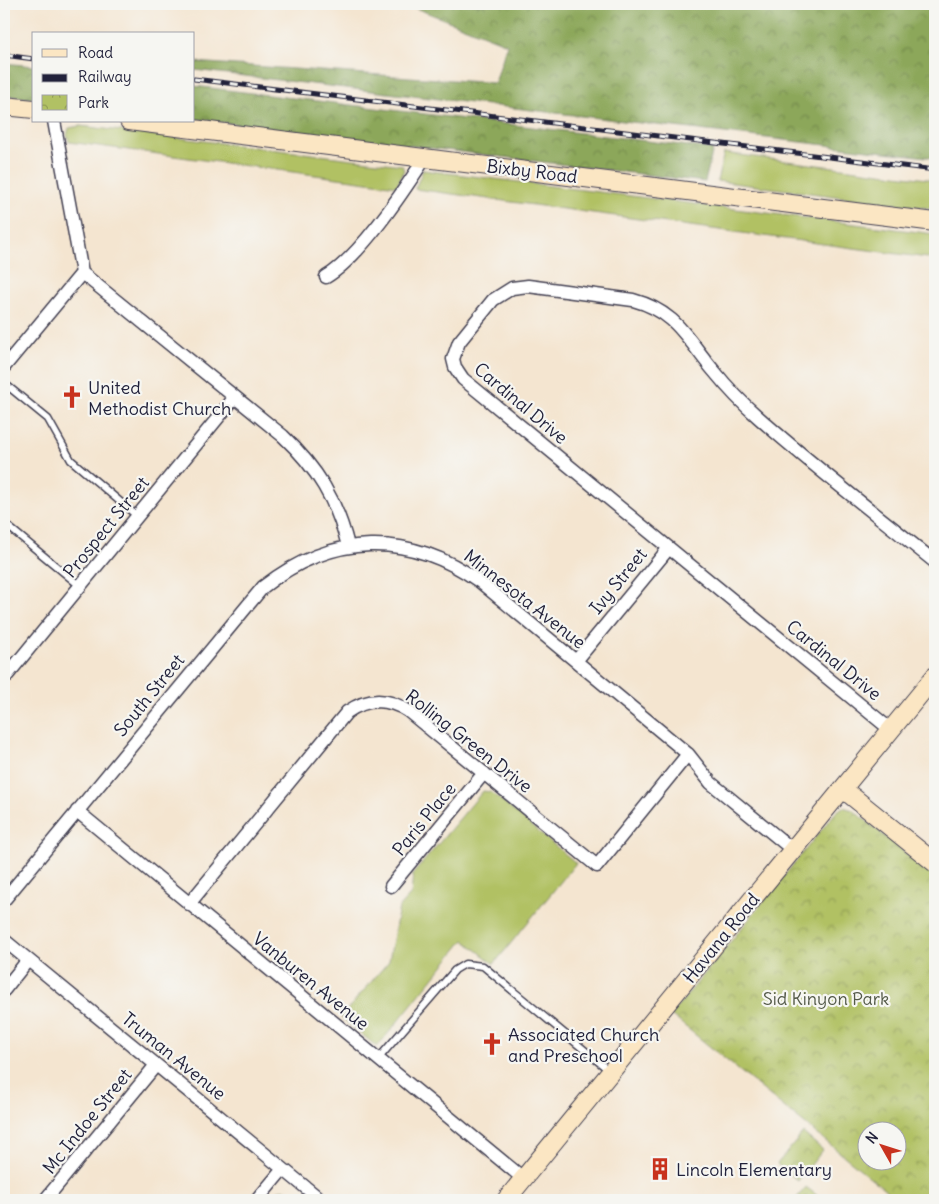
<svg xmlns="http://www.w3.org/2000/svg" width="939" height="1204" font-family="Delius,sans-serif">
<defs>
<pattern id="forest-crowns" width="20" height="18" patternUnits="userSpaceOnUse" patternTransform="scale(1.25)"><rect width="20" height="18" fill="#8ca75a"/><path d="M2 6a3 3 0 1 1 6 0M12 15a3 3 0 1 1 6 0" fill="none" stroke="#72884c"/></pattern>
<pattern id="park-crowns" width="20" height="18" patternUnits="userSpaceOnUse" patternTransform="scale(1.25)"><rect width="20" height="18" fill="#b1c164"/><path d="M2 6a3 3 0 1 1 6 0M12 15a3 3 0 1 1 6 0" fill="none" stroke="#909c54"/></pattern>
</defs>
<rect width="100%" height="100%" fill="#f6f6f2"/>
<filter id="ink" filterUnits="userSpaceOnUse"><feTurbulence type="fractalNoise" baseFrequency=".02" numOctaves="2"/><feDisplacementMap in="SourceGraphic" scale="10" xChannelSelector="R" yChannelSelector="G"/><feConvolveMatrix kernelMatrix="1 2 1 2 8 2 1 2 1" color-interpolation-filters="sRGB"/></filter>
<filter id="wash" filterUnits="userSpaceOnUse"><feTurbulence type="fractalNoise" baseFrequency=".0096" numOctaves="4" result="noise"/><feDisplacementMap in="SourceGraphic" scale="20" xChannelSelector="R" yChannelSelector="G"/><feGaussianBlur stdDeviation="1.12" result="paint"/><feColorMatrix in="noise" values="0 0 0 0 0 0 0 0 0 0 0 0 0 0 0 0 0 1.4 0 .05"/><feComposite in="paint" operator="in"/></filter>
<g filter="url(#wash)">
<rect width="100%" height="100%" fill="#f4e5d0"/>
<!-- grass -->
<path fill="#b1c164" stroke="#6a7250" d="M80,126L402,165L404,170L397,186L69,142L67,135L69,128Z
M724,153L935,180V209L717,181Z
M423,170L935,234V259L415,189Z
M483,791L491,792L576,863L494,964L464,940L377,1047L341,1017L389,961L399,907L411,894L413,874Z
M285,1189L300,1200H268L279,1190Z"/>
<!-- forest -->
<path fill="url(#forest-crowns)" stroke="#57644a" d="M405,4H935V158L194,70V62L495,83L507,44Z
M4,63L34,66V99L4,95Z
M194,86L713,149L705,182L194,119Z"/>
<!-- park -->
<path fill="url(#park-crowns)" stroke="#6a7250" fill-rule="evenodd" d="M843,807L853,810L935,877V1200H880L887,1191L671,1015L836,812ZM866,1132H896V1162H866Z
M803,1133L823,1150L798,1181L777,1164Z
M806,1187L823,1200H795Z"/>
</g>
<g filter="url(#ink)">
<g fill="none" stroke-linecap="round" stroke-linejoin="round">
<defs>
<path id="lane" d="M4,383L48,419L71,460L137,516
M4,523L80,586
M378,1059L455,970L465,964L483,966L611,1072"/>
<path id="street" d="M54,121L82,273
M82,273L283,436C317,468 337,501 348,546
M326,277C360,257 403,192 425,158
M4,367L82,273
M576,661L669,548
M4,679L235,397
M891,730L463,379L455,367L453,359L459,342L493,300L512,288L528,286L633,300C677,312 686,338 714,371C727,387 742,403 758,417C815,468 876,514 935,562
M77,811L524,1179
M391,886L484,773
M4,900L263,587C332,533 408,531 479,581L688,754L711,783L793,850
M189,904L347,712C367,698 387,697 408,711L597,866L688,754
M4,940L321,1200
M4,990L28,960
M45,1200L156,1065
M257,1200L283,1169"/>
<path id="secondary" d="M4,106L34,109
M129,121L935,222
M843,789L935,863
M506,1200L935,676"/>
</defs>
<!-- lane casing -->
<use href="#lane" stroke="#423f51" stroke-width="9"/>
<!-- street casing -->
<use href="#street" stroke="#423f51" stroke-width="15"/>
<!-- secondary casing -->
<use href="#secondary" stroke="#423f51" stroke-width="20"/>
<!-- lane -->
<use href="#lane" stroke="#fff" stroke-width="6"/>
<!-- street -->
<use href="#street" stroke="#fff" stroke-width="12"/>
<!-- secondary -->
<use href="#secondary" stroke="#fbe6c3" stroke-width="18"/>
<defs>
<path id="rail" d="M4,55L34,59
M194,79L935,170"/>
</defs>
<!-- rail casing -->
<use href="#rail" stroke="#22223b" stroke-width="5"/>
<!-- rail -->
<use href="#rail" stroke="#f6f6f2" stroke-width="3" stroke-dasharray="9" stroke-linecap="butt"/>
</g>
</g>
<!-- icons -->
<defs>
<symbol id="church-bare" viewBox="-9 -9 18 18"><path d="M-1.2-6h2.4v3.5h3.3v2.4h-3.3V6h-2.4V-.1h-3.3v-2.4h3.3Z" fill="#c8321e" stroke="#f6f6f2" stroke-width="2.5" paint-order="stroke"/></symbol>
<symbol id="building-bare" viewBox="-9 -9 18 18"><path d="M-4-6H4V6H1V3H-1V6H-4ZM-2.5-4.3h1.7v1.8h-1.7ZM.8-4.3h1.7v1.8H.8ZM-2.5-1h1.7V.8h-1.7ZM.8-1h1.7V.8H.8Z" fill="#c8321e" stroke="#f6f6f2" stroke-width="2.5" paint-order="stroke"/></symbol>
</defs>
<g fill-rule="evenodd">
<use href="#church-bare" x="56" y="381" width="32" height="32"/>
<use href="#church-bare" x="476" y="1028" width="32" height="32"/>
<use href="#building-bare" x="644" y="1153" width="32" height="32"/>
</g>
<g text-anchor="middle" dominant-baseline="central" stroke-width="4.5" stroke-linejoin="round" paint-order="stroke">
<!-- street labels -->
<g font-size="18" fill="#22223b" stroke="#f6f6f2">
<text transform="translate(532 171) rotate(7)">Bixby Road</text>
<text transform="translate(521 403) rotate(40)">Cardinal Drive</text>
<text transform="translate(106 527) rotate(-51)">Prospect Street</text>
<text transform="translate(618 581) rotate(-51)">Ivy Street</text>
<text transform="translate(525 599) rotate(38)">Minnesota Avenue</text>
<text transform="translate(834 660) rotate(39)">Cardinal Drive</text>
<text transform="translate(149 695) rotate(-51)">South Street</text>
<text transform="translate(469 741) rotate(38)">Rolling Green Drive</text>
<text transform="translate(424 819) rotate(-51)">Paris Place</text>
<text transform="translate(721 938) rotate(-51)">Havana Road</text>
<text transform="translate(311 981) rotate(39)">Vanburen Avenue</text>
<text transform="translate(174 1056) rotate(39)">Truman Avenue</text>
<text transform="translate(87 1121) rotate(-51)">Mc Indoe Street</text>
</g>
<!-- poi labels -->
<g font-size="18" fill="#22223b" stroke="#f6f6f2" text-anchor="start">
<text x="88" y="387">United<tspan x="88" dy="21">Methodist Church</tspan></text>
<text x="508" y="1034">Associated Church<tspan x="508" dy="21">and Preschool</tspan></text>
<text x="676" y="1169">Lincoln Elementary</text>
</g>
<!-- park labels -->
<g font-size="18" fill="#545a49" stroke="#f6f6f2">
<text x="826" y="998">Sid Kinyon Park</text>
</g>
</g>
<!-- margin -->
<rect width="939" height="1204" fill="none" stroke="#f6f6f2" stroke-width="20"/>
<!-- legend -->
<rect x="32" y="32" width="162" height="90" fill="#f6f6f2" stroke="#a1a1a9"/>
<rect x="42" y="49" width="25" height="8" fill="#fbe6c3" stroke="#a1a1a9"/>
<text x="78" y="58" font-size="15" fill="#22223b">Road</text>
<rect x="42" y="74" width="25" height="8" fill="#22223b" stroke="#a1a1a9"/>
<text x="78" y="82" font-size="15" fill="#22223b">Railway</text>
<rect x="42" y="95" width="25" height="15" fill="url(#park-crowns)" stroke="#a1a1a9"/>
<text x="78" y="108" font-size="15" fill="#22223b">Park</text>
<!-- north arrow -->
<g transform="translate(882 1146) rotate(309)"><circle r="24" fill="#f6f6f2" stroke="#a1a1a9"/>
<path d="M0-4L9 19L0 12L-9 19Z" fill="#c8321e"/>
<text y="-8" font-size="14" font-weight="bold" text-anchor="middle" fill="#22223b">N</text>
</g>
</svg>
